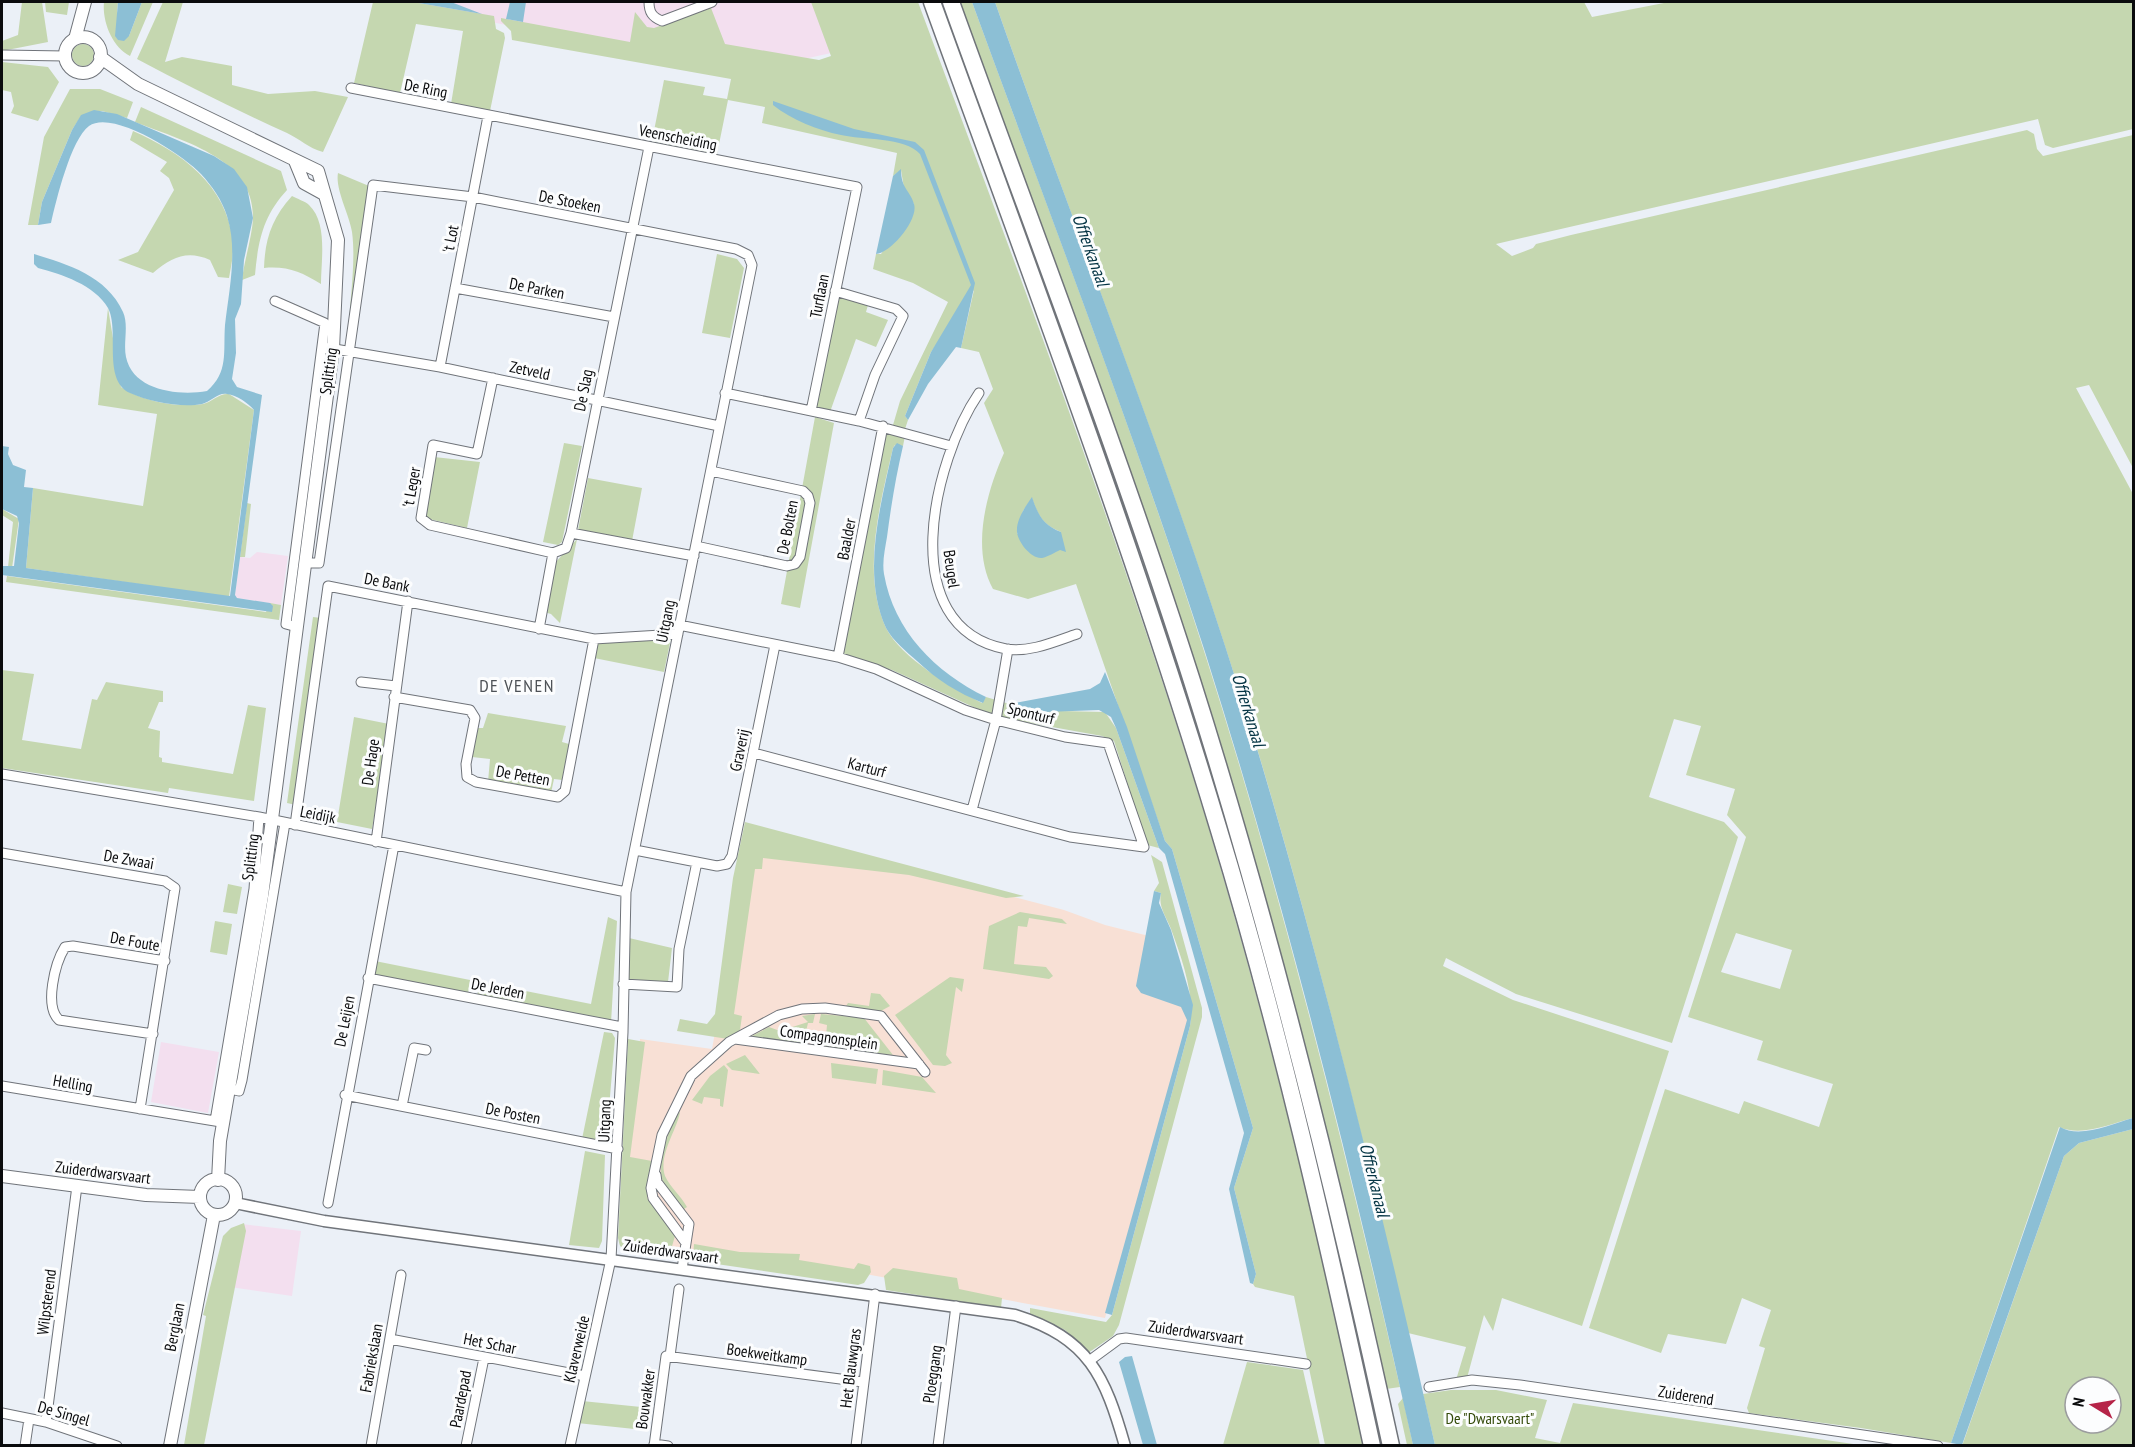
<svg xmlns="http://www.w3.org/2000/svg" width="2135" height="1447" font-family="'PT Sans Narrow',sans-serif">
<rect width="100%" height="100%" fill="#ebf0f7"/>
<!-- commercial -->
<path fill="#f3dfef" d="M390,2H898L910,36L743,72Z
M257,552L288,556L281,605L237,598L235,595L240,557L250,558Z
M161,1042L219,1052L208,1113L151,1102Z
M242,1224L301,1231L292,1296L230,1287Z"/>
<!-- medical -->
<path fill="#f8e0d5" d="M747,855L929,875L1064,910L1105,925L1165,940L1188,1020L1105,1318L849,1271L725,1258L667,1247L626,1154L640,1039L712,1049Z"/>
<!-- green -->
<path fill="#c5d7b0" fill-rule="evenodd" d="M22,2H42L48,42L2,51V41L18,35Z
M45,2H69L67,15L46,12Z
M104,2H118L117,12L129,36L142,2H153L130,56C112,47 102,21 104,2Z
M163,2H183L165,62L182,57L232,66V85L268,94L315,91L348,97L323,152C308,148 300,139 287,133C236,110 186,85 137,59Z
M373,2H413L494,16L496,29L504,33L505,38L490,111L451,104L463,31L416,24L400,93L354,83Z
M811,2H918C1011,253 1107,505 1188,761C1259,986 1314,1215 1363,1445H1325L1294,1296L1255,1287L1253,1284L1256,1274L1234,1188L1253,1128L1172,849L1165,841L1076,584L1028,599L993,589C971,549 986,493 1004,453L984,403L993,389L979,352L961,348L974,290L931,352L905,416L908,420L905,429L893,425L900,401L948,302L913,283L873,269L876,254H881L914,204L904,188L901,170L893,176L897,153L762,123L765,107L728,100L717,154L652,141L664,80L705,87L703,95L727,99L731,79L512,40L511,31L501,21V18L630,42L635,12L647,27L654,28L711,8L725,44L819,60L831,56ZM1032,498C1038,516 1043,525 1061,532L1017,534L1023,511Z
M958,2H972C1051,218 1135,434 1205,654C1282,895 1343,1141 1400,1387L1386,1389C1334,1150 1275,913 1199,681Z
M995,2H1584L1592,17L1669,2H2133V129L2053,148L2045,145L2038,119L1496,244L1512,256L1533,248L1536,244L1571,235L2027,130L2034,134L2037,149L2043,156L2133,135V468L2089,385L2076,388L2133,494V1118C2110,1124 2082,1137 2059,1127L1951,1443L1861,1428L1749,1413L1747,1408L1765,1348L1759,1346L1771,1310L1742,1298L1726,1344L1668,1334L1661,1353L1589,1328L1665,1089L1739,1114L1744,1101L1819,1127L1833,1084L1757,1060L1763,1041L1688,1017L1746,837L1727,815L1735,789L1686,775L1701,726L1674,719L1649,797L1724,822L1738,837L1672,1043L1516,994L1446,958L1443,966L1513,1000L1669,1051L1582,1326L1502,1298L1493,1331L1484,1315L1467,1378L1456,1380L1466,1347L1408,1333C1359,1119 1306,905 1241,696C1167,461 1076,233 995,2ZM1736,933L1792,950L1780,989L1721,972Z
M72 55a11 11 0 1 1 22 0a11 11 0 1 1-22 0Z
M2,62L48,67L59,82L38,121L11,113L14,106L11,92L2,90Z
M70,89H100L133,102L127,118L102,111L81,116L72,130L42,202L38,225H28L44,137Z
M141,107L281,171L287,190C263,216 258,241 255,275L242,280C244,261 253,234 253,216C253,157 179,140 135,122Z
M133,131C181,152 227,185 233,242C234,253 231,267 229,278L218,277L210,260C187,250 172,257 153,273L118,260L138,252L174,190L169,178L160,171L167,162L130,140Z
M338,173L369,186L349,327C350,298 356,260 352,232C349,214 335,189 338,173Z
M292,196C297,199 305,201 309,205C328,223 321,260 321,284C301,272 288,266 264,268C265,239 272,218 292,196Z
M717,254L737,259L744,268L730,338L702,333Z
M837,296L868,305L866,312L888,320L876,347L856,339L830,412L815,409Z
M108,308L121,387C141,401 178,408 203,404C212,402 219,393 229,394L254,410L229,597L26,568L33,488L143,506L157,414L98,405Z
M815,417L834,423L800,608L781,604Z
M889,432L905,436L903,446L895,445L893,448C880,504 861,573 886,628C901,658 953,688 982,703L986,697L1013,705L1014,710L1105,712L1116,728L1159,848L1147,845L1114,741L1102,736L985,715L980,710L892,670L845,657L844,652L885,435Z
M564,443L582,446L562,542L558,545L543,542Z
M434,457L480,462L467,528L425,518Z
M588,478L642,488L632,541L578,530Z
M247,503L251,504L245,557H240Z
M2,509L19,519L12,568L8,567L13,522L2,515Z
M577,539L560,623L551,614L544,612L553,565Z
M7,576L266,612L270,603L281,605L279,620L6,582Z
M313,617L321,618L296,805L287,803Z
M671,638L664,672L594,658L597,643Z
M2,670L34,674L22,740L81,749L92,699L97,700L106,682L163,691V702H159L148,728L160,731L159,757L162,758V762L233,774L248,705L266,708L254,801L169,788L168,793L2,768Z
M488,713L566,726L562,742L569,744L562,780L554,779L551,793L488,782L490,759L472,757L476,728H483Z
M354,717L389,724L372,829L337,822Z
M745,822L1024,896L1006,898L909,875L763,858L762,869H755L734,1014L742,1016L740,1030L728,1039L677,1031L680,1019L707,1024L715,1014L733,878Z
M1151,855L1162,862L1202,1008V1017L1119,1325L1113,1336L1088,1353L1065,1330L1030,1314V1308L1106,1322L1112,1315L1190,1026C1195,995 1182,959 1171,929C1166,916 1158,907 1161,893L1154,891L1159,883Z
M228,884L242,887L237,914L223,912Z
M1020,912L1062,919L1067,924L1029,918L1027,927L1018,926L1014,964L1046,967L1053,976L1049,979L983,969L989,926Z
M608,917L617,921L611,1023L477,996L480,982L591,1004Z
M215,921L232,924L227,955L210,952Z
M629,938L672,948L668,982L628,979Z
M375,961L470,980L468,994L372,974Z
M950,977L964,979L962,992L956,987L946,1055L952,1063L945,1066L933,1065L895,1015Z
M871,993L880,994L890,1006L879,1012L846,1006L848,1003L869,1006Z
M815,1014L813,1023H808L803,1044L750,1037L769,1027L780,1031L808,1022L802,1016Z
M821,1014L864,1018L893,1055L825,1047L827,1025L819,1023Z
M604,1032L612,1033L615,1038L606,1143L582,1139Z
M628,1039L645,1042L630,1157L652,1161L647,1198L675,1236L670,1253C662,1256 627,1254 621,1247C619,1245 619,1241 618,1238Z
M745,1055L760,1074L732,1070L726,1064Z
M831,1063L878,1069L876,1084L832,1078Z
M724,1065L728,1070L723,1107L720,1106V1099L704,1097L702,1104L692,1100L710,1076Z
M883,1070L922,1077L936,1093L882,1085Z
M680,1112C677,1130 658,1155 665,1176C670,1187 681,1196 687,1207L684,1209C677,1200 666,1190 662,1179C657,1166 670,1120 680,1112Z
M2133,1129V1445L1962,1446L2064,1156L2079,1143ZM2075,1387H2111V1423H2075Z
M585,1151L605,1155L602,1241L599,1248L569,1245Z
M244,1223L246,1231L204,1445H184L206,1316L203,1315L223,1236L231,1228Z
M694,1244L740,1252L800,1254L799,1260L854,1269L858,1263L870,1266L871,1272L864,1283L858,1285L703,1262L693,1259Z
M893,1268L957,1278L959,1289L1002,1298L1001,1308L886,1290L884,1276Z
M1247,1362L1303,1370L1320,1445H1223Z
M1451,1390H1496L1547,1400L1535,1438L1560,1443L1573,1403L1860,1445H1435L1423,1394Z
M1403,1398L1413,1445H1407L1398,1404Z
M582,1401L651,1408L650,1417L646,1416L644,1430L577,1423Z"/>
<!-- water -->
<path fill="#8cbfd5" d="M118,2H142L129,36L124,41L118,40L115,36Z
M413,2H451L482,14Z
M510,2H526L523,22L506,19Z
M972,2H995C1076,233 1168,462 1241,696C1317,942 1378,1194 1435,1445H1413C1354,1179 1288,913 1205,652C1134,433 1051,218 972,2Z
M773,101L854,129L915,142L924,150L975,283L961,348L956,347L928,384L908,420L905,416L931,352L971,285L920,154C905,137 862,140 841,135C817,130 792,120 773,105Z
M94,110L117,114L214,156L234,169L247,187L253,218L244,260L241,304L235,319L236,353L232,379L237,387L262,395L235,595L237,598L270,603L273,606L272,612L2,575V566H14L19,523L17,516L2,509V446L9,447L8,454L13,465L26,470L24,487L33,488L26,568L230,596L254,410C248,403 237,395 227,394C219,392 210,402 202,404C182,408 150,402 130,393C102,380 120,331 108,308C95,285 61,274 38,268L34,264V254C67,264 107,276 123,312C129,325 123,343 126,357C133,391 179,396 207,391C229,372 223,352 225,325C229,290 238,250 227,216C222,200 212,186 201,174C183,155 113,109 89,126C71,139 56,201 51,223L38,225L42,202L72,130L81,115Z
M901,169C901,189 910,190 914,204C919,219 891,253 876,254L893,176Z
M897,443L903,446C896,476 891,506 887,537C885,549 882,562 884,574C894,631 935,672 986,697L983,703C958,693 937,680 917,661C907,652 893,641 886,628C861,573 881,504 893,448Z
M1032,497C1038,515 1043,525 1061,532L1066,552L1060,550C1055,552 1048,557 1042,558C1031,559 1018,542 1017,532C1016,520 1025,507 1032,497Z
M1105,672L1127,727L1165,841L1172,849L1253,1128L1234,1188L1256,1274L1253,1284L1250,1283L1229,1189L1244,1133L1165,854L1159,848L1116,728L1111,717L1099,710L1019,713L1013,710L1014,703L1090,689L1100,683Z
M1154,891L1161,893L1159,903L1171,930L1193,1005L1190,1026L1112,1315L1105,1313L1187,1020L1181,1007L1141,993L1136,986Z
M2133,1118V1129L2079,1143L2064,1156L1962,1445L1951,1443L2060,1127C2080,1139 2111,1124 2133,1118Z
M1132,1356L1157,1445H1143L1119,1362L1125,1357Z"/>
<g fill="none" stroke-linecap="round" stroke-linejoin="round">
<defs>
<path id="minor" d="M649,2C649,12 652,17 662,21L712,2
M2,55L65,56
M351,88L857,187L811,411
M455,288L614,317
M835,291L896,309L903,316L875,375L859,421L951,446
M275,301L325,323L286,624L297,627
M323,347L440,367L719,426
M440,367L488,116
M493,378L477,454L433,445L421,518L430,525L553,553
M725,393L859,421
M979,393C934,459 892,627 1006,649C1030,653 1056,641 1077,634
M571,533L694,556
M696,546L787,566L795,564L800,557L810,503L808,496L803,491L711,471
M306,563H319L373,185L473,197L736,249L748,255L752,265L626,892L623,1032L611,1259L570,1446
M679,625L838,657L876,669L965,710L996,720L1065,737L1108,743L1144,847L1070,837L754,753
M539,629L553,553L566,548L571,533L649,147
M838,657L883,426
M361,682L396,686
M394,697L470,710L475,718L466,764L467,777L476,782L558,797L565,791L594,639
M2,774L259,817L626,892
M972,810L996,720L1008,649
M295,825L328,586L594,639L678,634
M376,842L408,601
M635,850L717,866L727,864L732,856L775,645
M2,853L165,881L175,888L140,1109
M368,978L622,1027
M623,984L677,987L679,949L697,862
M153,1034L59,1020C44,1006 55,963 65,947L73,946L165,961
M735,1039L919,1064
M2,1086L221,1122
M230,1089L239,1091L242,1080L285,823
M345,1095L618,1149
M402,1106L414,1048L426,1050
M215,1121L254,889L259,817
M656,1175L657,1182L689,1224L682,1269
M328,1203L394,845
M686,1243L653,1198L651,1188L662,1135L691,1076L729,1042L779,1015L802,1009L825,1008L881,1016L925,1072
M390,1339L585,1376
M670,1356L679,1289
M1089,1361L1119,1339L1126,1338L1306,1364
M1429,1387L1472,1380L1520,1385L1938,1446
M2,1413L46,1422L117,1446
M46,1422L77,1186
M654,1444L668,1446
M25,1446L29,1419
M371,1446L401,1275
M466,1446L484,1358
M654,1446L666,1356L863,1382
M856,1446L875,1294
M938,1446L956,1306"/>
<path id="tertiary" d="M235,1203L324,1221L1015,1315C1089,1338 1105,1376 1125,1446"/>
<path id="secondary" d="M65 55a18 18 0 1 1 36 0a18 18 0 1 1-36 0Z
M75,39L85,2
M100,57L138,84L318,171L338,240L333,349L262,896L220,1141L218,1180
M295,161L304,183L324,194
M2,1176L146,1195L200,1197
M200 1197a18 18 0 1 1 36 0a18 18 0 1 1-36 0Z
M170,1446L214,1215"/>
<path id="motorway" d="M932,2C1031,275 1134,548 1218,827C1280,1030 1327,1238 1372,1446
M951,2C1032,227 1119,452 1192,681C1272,933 1335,1188 1391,1446"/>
</defs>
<!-- minor casing -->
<use href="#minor" stroke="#70747a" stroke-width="11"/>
<!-- tertiary casing -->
<use href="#tertiary" stroke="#70747a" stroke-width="13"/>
<!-- secondary casing -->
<use href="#secondary" stroke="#70747a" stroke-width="14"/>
<!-- motorway casing -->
<use href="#motorway" stroke="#70747a" stroke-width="19"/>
<!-- minor -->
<use href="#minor" stroke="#fff" stroke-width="9"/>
<!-- tertiary -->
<use href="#tertiary" stroke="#fff" stroke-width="10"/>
<!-- secondary -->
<use href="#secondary" stroke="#fff" stroke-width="12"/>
<!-- motorway -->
<use href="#motorway" stroke="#fff" stroke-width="16"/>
</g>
<g text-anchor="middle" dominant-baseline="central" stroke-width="6" stroke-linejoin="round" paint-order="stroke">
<!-- street labels -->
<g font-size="16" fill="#0a0b0d" stroke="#fcfdfe">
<text transform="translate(426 88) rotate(11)">De Ring</text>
<text transform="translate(678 137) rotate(11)">Veenscheiding</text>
<text transform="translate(570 201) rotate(11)">De Stoeken</text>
<text transform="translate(450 239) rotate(-79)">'t Lot</text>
<text transform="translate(537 288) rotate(11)">De Parken</text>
<text transform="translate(819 296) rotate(-79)">Turflaan</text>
<text transform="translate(530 370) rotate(12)">Zetveld</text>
<text transform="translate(328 371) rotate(-82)">Splitting</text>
<text transform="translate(583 390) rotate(-79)">De Slag</text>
<text transform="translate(411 487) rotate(-80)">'t Leger</text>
<text transform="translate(787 527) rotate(-79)">De Bolten</text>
<text transform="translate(846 539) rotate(-79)">Baalder</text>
<text transform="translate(952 569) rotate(82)">Beugel</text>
<text transform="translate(387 582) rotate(11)">De Bank</text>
<text transform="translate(665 621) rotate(-79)">Uitgang</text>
<text transform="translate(1031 713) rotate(14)">Sponturf</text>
<text transform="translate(739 750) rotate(-78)">Graverij</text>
<text transform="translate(370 762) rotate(-82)">De Hage</text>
<text transform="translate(867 767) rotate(15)">Karturf</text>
<text transform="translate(523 775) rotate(10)">De Petten</text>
<text transform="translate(318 814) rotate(11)">Leidijk</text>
<text transform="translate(250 857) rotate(-83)">Splitting</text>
<text transform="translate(129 859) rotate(10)">De Zwaai</text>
<text transform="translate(135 941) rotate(10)">De Foute</text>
<text transform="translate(498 988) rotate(11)">De Jerden</text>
<text transform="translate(344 1021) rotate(-79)">De Leijen</text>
<text transform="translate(829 1037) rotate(8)">Compagnonsplein</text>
<text transform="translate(73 1083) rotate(10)">Helling</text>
<text transform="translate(513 1113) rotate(11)">De Posten</text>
<text transform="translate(604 1121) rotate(-88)">Uitgang</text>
<text transform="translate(103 1172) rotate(7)">Zuiderdwarsvaart</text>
<text transform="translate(671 1251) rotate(8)">Zuiderdwarsvaart</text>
<text transform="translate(46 1302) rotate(-83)">Wilpsterend</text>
<text transform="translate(174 1327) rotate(-79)">Berglaan</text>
<text transform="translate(1196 1332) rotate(8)">Zuiderdwarsvaart</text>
<text transform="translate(490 1343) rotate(11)">Het Schar</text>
<text transform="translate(576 1349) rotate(-77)">Klaverweide</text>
<text transform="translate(767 1354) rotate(8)">Boekweitkamp</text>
<text transform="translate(371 1358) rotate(-80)">Fabriekslaan</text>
<text transform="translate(850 1368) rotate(-83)">Het Blauwgras</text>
<text transform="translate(932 1374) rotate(-82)">Ploeggang</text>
<text transform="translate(1686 1395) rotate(9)">Zuiderend</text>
<text transform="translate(460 1399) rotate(-79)">Paardepad</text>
<text transform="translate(645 1399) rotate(-82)">Bouwakker</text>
<text transform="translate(64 1413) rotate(16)">De Singel</text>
</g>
<!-- park labels -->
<g font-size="16" fill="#334a08" stroke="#fcfdfe">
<text x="1490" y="1418">De "Dwarsvaart"</text>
</g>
<!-- water labels -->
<g font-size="18" font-style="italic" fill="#043444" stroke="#fcfdfe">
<text transform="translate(1091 250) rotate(70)">Offierkanaal</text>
<text transform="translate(1249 710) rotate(73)">Offierkanaal</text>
<text transform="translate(1375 1180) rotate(76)">Offierkanaal</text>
</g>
<!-- neighbourhood labels -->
<g font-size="18" letter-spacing="1.5" fill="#4e5257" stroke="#fcfdfe">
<text x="517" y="685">DE VENEN</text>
</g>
</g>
<!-- border -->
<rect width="2135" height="1447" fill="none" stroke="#0a0b0d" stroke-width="6"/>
<!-- north arrow -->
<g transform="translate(2093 1405) rotate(281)"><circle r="28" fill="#fcfdfe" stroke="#9b9c9e" stroke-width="1.5"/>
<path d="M0-4.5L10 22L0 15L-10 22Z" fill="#b62448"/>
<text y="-9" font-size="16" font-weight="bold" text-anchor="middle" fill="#0a0b0d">N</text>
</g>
</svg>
